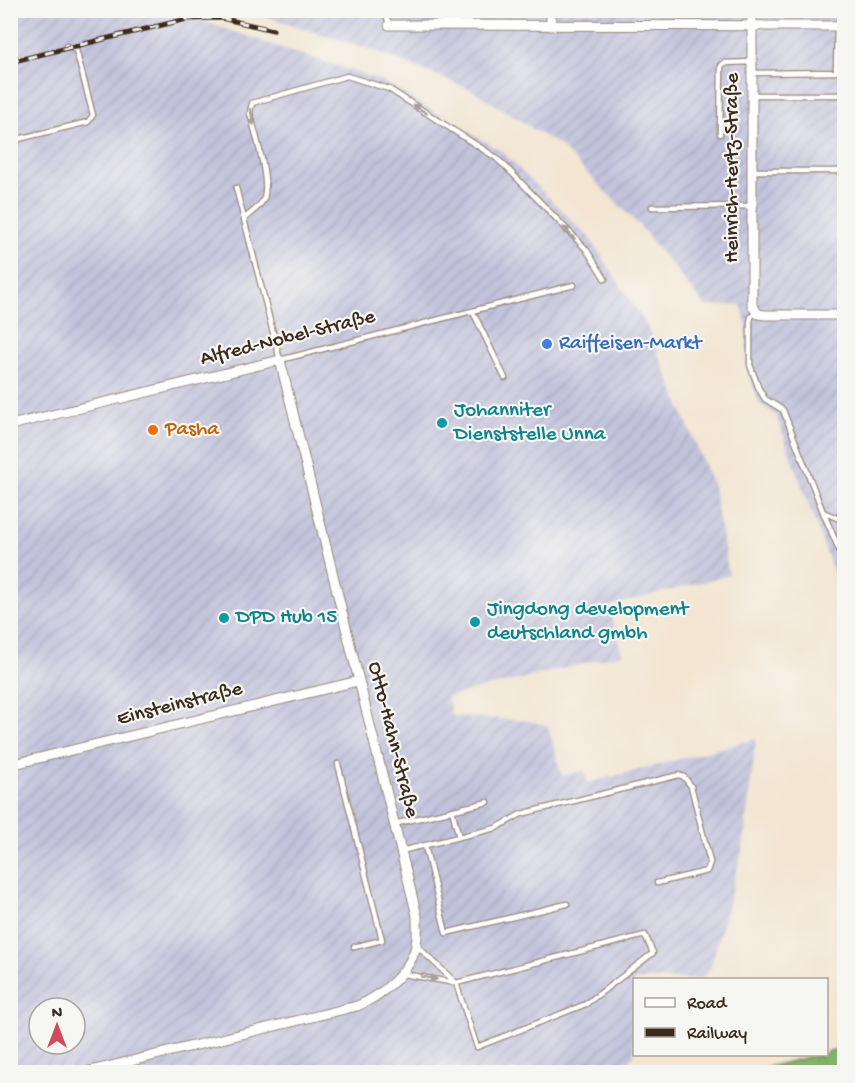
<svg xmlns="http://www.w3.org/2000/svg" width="855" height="1083" font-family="'Gochi Hand',sans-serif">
<defs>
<pattern id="industrial-furrows" width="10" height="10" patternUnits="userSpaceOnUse" patternTransform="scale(1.5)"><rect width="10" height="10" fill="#c2c2dc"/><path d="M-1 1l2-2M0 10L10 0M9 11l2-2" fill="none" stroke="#a8a7bc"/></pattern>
<pattern id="forest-crowns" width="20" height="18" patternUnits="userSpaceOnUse" patternTransform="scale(1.5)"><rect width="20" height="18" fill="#84b36c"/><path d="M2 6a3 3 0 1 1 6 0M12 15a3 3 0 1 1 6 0" fill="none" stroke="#6d9258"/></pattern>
</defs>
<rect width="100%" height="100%" fill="#f6f6f2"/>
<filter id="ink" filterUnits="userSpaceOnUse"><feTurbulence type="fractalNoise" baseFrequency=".0167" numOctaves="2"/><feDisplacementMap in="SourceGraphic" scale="12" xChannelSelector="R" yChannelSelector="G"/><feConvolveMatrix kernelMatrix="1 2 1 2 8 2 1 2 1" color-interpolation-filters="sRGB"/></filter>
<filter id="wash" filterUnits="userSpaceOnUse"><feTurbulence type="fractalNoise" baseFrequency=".008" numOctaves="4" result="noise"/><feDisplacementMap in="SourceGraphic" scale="24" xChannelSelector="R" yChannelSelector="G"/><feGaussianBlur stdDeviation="1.35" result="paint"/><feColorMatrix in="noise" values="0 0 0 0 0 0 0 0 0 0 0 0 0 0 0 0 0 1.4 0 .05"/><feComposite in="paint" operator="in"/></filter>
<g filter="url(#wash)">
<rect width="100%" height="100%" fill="#f3e5d1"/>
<!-- industrial -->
<path fill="url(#industrial-furrows)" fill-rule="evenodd" d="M10,11H172L382,81L501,151L589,237L647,326L713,486L729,575L609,606L622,654L447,697L452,716L530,721L548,726L562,776L584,771L588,783L756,739L743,847L711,967L700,979L634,980V1054L619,1072H11ZM39,1008H75V1044H39Z
M248,11H844V601L776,415L759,403L747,369V325L741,305L705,306L639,225L560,146L474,91L378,52Z"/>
<!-- forest -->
<path fill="url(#forest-crowns)" stroke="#606e45" stroke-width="1.5" d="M844,1047V1072H749L816,1055L826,1054L827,1052Z"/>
</g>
<g filter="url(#ink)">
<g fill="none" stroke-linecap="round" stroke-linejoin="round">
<defs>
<path id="service" d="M385,10L389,25
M752,73L836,72L837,26
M752,95H844
M720,134L721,66L724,63L752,62
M10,141L88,122L93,115L76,50L66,46
M751,171H844
M236,188L280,360L574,285
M652,207L751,206
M244,219C250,213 261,207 264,198C270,181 255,132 250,113L252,103L347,76L389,89L495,157L505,166L586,249L605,279
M473,312L505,378
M756,312L751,317L750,322V365L759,389L765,399L783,410L823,512L844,521
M823,512L844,561
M338,764L382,940L354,947
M452,810L459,837
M394,824L488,802
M425,846L446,933L567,904
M401,851L496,828L521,814L679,775L684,777L691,786L710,862L707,871L657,883
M403,974L456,983L645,935L653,953L586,1004L477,1047L456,983L416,945"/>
<path id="minor" d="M551,10V26
M752,10V305L758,314L765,315H844
M389,25L844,26
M10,425L280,360L417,916C417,925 418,935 416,944C413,970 380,997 357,1006L86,1072
M10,765L358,681"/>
</defs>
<!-- service casing -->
<use href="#service" stroke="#978878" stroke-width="7"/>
<!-- minor casing -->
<use href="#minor" stroke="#978878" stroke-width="11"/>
<!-- service -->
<use href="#service" stroke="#fff" stroke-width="4.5"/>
<!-- minor -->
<use href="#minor" stroke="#fff" stroke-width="9"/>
<defs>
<path id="rail" d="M10,62L187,19L221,18L273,30"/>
</defs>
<!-- rail casing -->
<use href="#rail" stroke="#3b2a1e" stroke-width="5"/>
<!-- rail -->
<use href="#rail" stroke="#f6f6f2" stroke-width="3" stroke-dasharray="9" stroke-linecap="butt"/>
</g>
<!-- one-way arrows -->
<defs><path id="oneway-solid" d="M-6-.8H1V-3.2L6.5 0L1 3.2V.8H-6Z" transform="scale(1.5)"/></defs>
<g fill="#a79f9a">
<use href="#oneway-solid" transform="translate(420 109) rotate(-147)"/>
<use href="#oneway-solid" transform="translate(252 117) rotate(80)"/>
<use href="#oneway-solid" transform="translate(569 233) rotate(-134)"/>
<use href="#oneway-solid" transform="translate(429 978) rotate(10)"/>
</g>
</g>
<!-- markers -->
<circle fill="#3f7fe0" stroke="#f6f6f2" stroke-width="2" cx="547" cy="344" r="6"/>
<g fill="#0f9aa8" stroke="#f6f6f2" stroke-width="2">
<circle cx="442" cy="423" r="6"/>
<circle cx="224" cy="618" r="6"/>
<circle cx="475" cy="622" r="6"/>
</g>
<circle fill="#e8710a" stroke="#f6f6f2" stroke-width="2" cx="153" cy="430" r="6"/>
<g text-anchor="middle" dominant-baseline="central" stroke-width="4.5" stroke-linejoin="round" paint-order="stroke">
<!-- street labels -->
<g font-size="21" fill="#3b2a1e" stroke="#f6f6f2">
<text transform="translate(733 168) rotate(-90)">Heinrich-Hertz-Straße</text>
<text transform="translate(288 339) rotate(-14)">Alfred-Nobel-Straße</text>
<text transform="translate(180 705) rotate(-14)">Einsteinstraße</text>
<text transform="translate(392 740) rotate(76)">Otto-Hahn-Straße</text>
</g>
<!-- shop labels -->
<g font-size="21" fill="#366cbe" stroke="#f6f6f2" text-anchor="start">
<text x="559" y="344">Raiffeisen-Markt</text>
</g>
<!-- culture labels -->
<g font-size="21" fill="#0d838f" stroke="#f6f6f2" text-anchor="start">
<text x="454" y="411">Johanniter<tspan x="454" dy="24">Dienststelle Unna</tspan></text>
<text x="487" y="610">Jingdong development<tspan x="487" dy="24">deutschland gmbh</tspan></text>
<text x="236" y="618">DPD Hub 15</text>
</g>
<!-- food labels -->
<g font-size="21" fill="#c56008" stroke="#f6f6f2" text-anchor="start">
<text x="165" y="430">Pasha</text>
</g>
</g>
<!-- margin -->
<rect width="855" height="1083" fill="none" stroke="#f6f6f2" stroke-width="36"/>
<!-- legend -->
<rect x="633" y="978" width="195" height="78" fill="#f6f6f2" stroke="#aba49d" stroke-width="1.5"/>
<rect x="645" y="998" width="30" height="9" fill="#ffffff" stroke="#aba49d" stroke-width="1.5"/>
<text x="687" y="1008" font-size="18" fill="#3b2a1e">Road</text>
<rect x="645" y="1028" width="30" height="9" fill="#3b2a1e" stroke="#aba49d" stroke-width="1.5"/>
<text x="687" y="1038" font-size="18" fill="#3b2a1e">Railway</text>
<!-- north arrow -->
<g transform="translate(57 1026)"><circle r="28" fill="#f6f6f2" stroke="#aba49d" stroke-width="1.5"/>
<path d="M0-4.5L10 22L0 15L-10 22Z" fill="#d1495b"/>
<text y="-9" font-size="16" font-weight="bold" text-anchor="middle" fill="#3b2a1e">N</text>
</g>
</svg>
